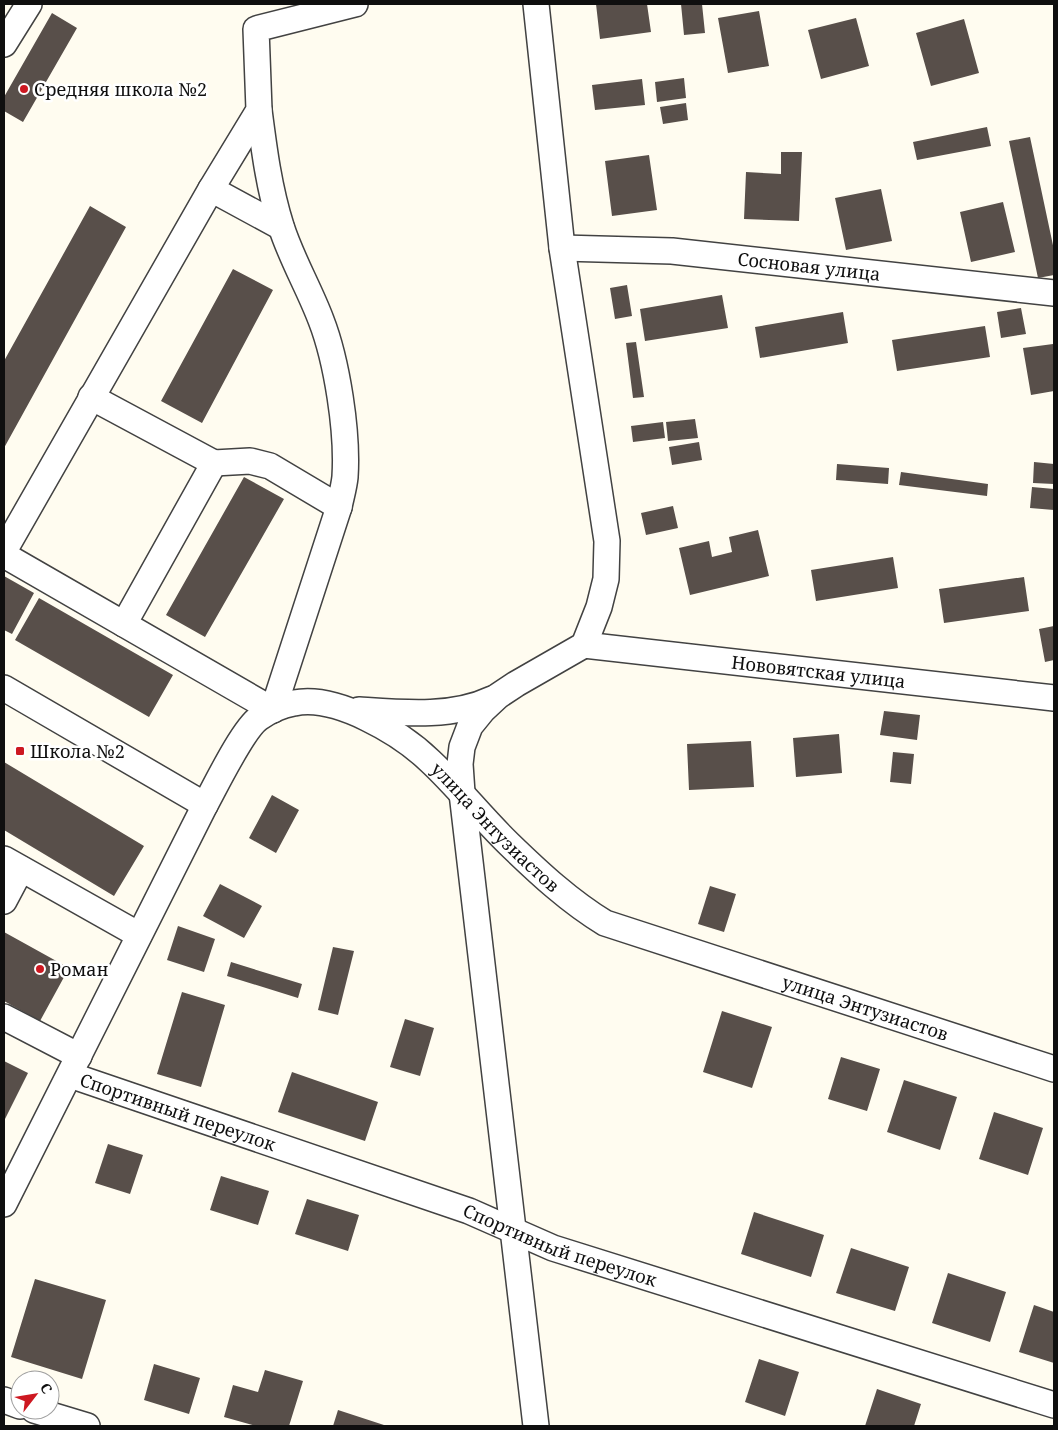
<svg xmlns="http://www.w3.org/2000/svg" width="1058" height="1430" font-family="'Noto Serif',serif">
<rect width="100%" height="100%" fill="#fffcf0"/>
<!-- building -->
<path fill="#584f4a" d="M596,4H647L651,32L600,39Z
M681,4H702L705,33L684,35Z
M759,11L769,66L728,73L718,18Z
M52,13L77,28L23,122L4,111V97Z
M856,18L869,66L821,79L808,30Z
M964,19L979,73L931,86L916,33Z
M684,78L686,98L657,102L655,82Z
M642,79L645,105L595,110L592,85Z
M686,103L688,120L663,124L660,107Z
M987,127L991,146L917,160L913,142Z
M1030,137L1054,250V275L1038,278L1009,141Z
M781,152H802L799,221L744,219L746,172L781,174Z
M649,155L657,210L612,216L605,161Z
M881,189L892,241L846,250L835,198Z
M1003,202L1015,252L971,262L960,212Z
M90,206L126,227L4,448V361Z
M233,269L273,290L202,423L161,401Z
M627,285L632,316L615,319L610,288Z
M722,295L728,328L645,341L640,309Z
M1021,308L1026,334L1001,338L997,312Z
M843,312L848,343L760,358L755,327Z
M985,326L990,357L897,371L892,340Z
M636,342L644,397L633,398L626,343Z
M1053,344L1054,391L1031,395L1023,348Z
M695,419L698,438L668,441L666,422Z
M663,422L665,438L633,442L631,426Z
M699,442L702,460L672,465L669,447Z
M1034,462L1054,464V484L1033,483Z
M837,464L889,468L888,484L836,480Z
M901,472L988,484L987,496L899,485Z
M244,477L284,499L205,637L166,615Z
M1032,487L1054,489V510L1030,508Z
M673,506L678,528L646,535L641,513Z
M758,530L769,576L690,595L679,548L709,541L712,557L732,552L729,537Z
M893,557L898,588L816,601L811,570Z
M4,576L34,593L12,634L4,630Z
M1024,577L1029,611L944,623L939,589Z
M39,598L173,675L149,717L15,640Z
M1054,626V660L1045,662L1039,629Z
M884,711L920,715L917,740L880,735Z
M839,734L842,773L796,777L793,738Z
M751,741L754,787L689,790L687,744Z
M893,752L914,754L911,784L890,782Z
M4,762L144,846L114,896L4,830Z
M272,795L299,810L276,853L249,838Z
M220,884L262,906L244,938L203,916Z
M710,886L736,894L724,932L698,924Z
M178,926L215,939L204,972L167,960Z
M4,932L69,968L40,1021L4,1001Z
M333,947L354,951L338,1015L318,1010Z
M231,962L302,984L298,998L227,976Z
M182,992L225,1005L201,1087L157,1074Z
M722,1011L772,1027L752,1088L703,1072Z
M405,1019L434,1028L420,1076L390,1067Z
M841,1057L880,1069L867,1111L828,1099Z
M4,1061L28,1073L4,1121Z
M292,1072L378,1102L365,1141L278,1112Z
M904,1080L957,1097L940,1150L887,1132Z
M994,1112L1043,1128L1028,1175L979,1159Z
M108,1144L143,1155L130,1194L95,1183Z
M221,1176L269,1191L258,1225L210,1210Z
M307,1199L359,1215L348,1251L295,1234Z
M754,1212L824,1235L811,1277L741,1254Z
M851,1248L909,1267L895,1311L836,1293Z
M948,1273L1006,1292L990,1342L932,1323Z
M35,1279L106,1300L82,1379L11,1357Z
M1034,1305L1054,1312V1363L1019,1352Z
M759,1359L799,1372L785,1416L745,1402Z
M154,1364L200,1378L189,1414L144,1400Z
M265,1370L303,1381L289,1426H256L224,1417L233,1385L258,1392Z
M877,1389L921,1404L914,1426H865Z
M338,1410L387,1426H333Z"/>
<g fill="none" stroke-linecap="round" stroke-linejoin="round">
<defs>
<g id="minor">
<path d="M4,44L29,4"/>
<path d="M211,189L281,227"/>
<path id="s1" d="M562,248L672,251L1054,293"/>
<path d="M91,397L214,463L124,624"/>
<path d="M214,463L250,461L270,466L339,507"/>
<path d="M4,551L211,189L259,110L256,29L355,4"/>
<path d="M4,555L273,710L339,507C341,497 344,487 345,477C348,432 337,361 321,320C309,288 291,258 281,226C269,188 264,149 259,110"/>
<path id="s2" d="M584,645L1054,698"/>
<path id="s3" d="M4,688L205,805C216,785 243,729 259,718C269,711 282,705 294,703C336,694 401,733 430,761C458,787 481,817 509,844C539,873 569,901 605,923L1054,1069"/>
<path d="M359,710C402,713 452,718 492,699"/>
<path d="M4,859L139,935"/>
<path d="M4,901L21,869"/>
<path d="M4,1017L79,1056"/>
<path id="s4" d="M70,1075L469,1211L553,1248L1054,1405"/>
<path d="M4,1204L205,805"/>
<path d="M4,1400L20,1406"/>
<path d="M34,1410L87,1426"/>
<path d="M536,1426L462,793L460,764L462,747L470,726L483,710L498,696L516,684L584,645L599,607L606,579L607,541L562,248L536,4"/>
</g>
</defs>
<!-- minor casing -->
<use href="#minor" stroke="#424242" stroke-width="28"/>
<!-- minor -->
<use href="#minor" stroke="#fff" stroke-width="25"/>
</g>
<!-- markers -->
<g fill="#cd1821" stroke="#fff" stroke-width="2">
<circle cx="24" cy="89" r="5"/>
<rect x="15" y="746" width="10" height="10" rx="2.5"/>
<circle cx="40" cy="969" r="5"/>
</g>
<g text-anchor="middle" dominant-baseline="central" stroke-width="5" stroke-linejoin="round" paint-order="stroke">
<!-- poi labels -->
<g font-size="18" fill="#0f0f0f" stroke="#fff" text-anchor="start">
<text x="34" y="89">Средняя школа №2</text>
<text x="30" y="751">Школа №2</text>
<text x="50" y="969">Роман</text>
</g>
<!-- street labels -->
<g font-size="18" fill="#0f0f0f" stroke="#fff">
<text stroke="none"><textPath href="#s1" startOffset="248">Сосновая улица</textPath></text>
<text stroke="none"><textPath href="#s2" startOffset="236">Нововятская улица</textPath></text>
<text stroke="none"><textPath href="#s3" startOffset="619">улица Энтузиастов</textPath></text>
<text stroke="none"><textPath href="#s3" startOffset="1039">улица Энтузиастов</textPath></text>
<text stroke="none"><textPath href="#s4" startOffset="114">Спортивный переулок</textPath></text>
<text stroke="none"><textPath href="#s4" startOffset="519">Спортивный переулок</textPath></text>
</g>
</g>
<!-- border -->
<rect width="1058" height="1430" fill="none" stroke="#0f0f0f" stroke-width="10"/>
<!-- north arrow -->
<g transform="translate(35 1395) rotate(59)"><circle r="24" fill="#ffffff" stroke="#9f9f9f"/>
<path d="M0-4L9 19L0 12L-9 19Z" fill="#cd1821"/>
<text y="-8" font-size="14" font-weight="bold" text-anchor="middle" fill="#0f0f0f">С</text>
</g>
</svg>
